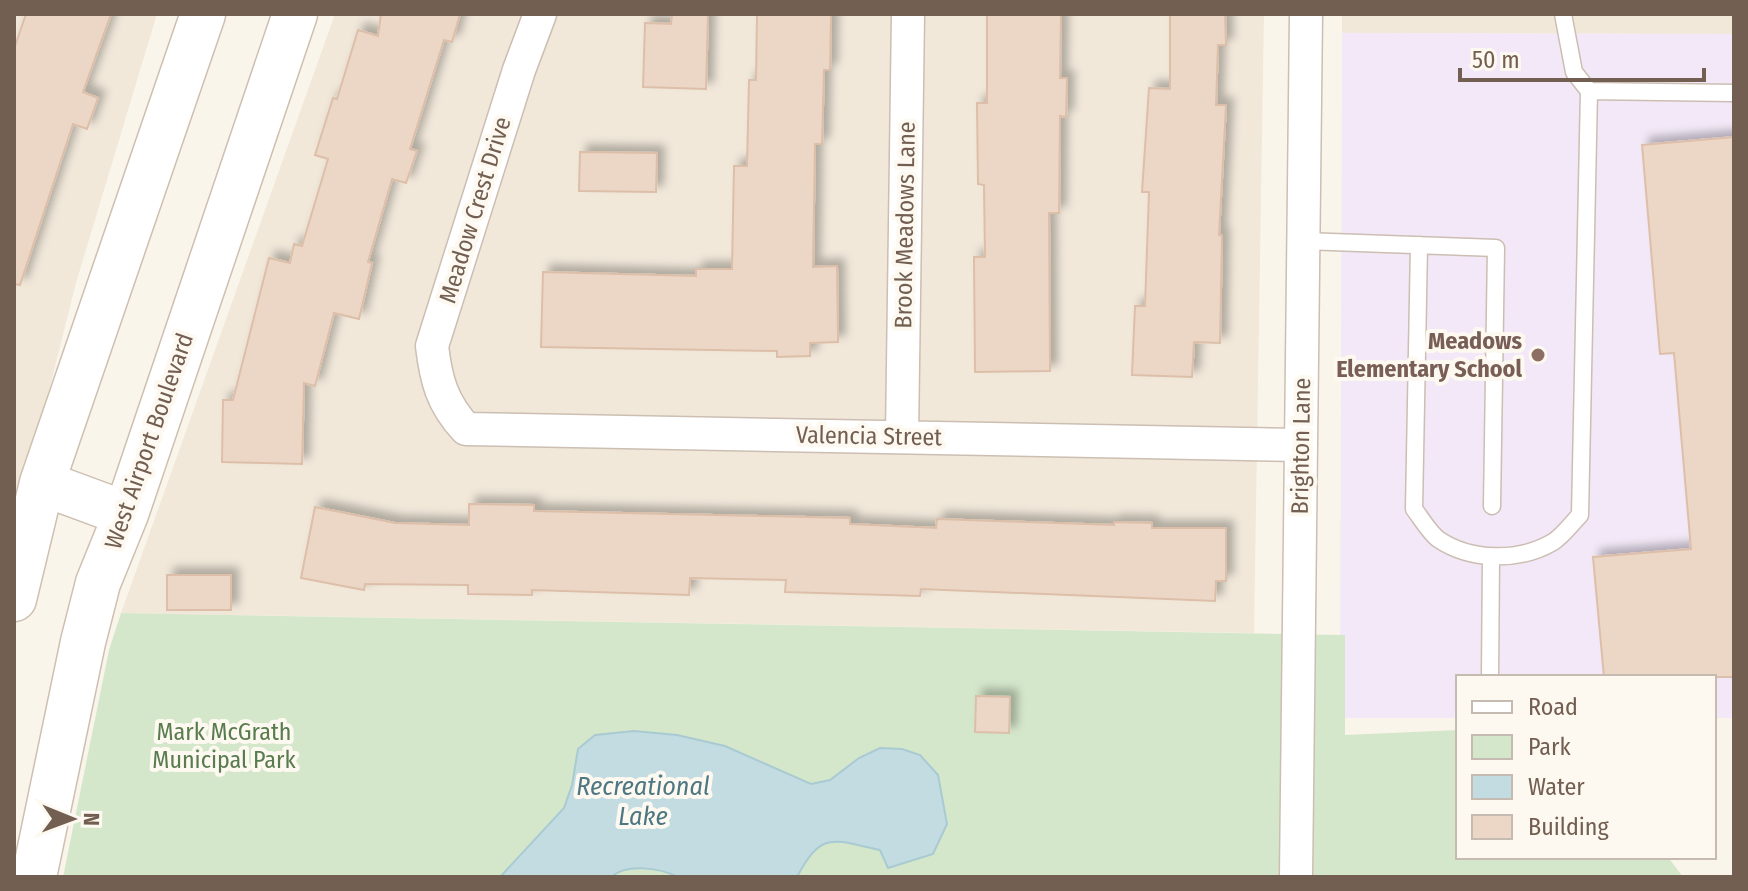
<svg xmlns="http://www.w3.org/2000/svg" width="1748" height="891" font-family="'Fira Sans Condensed',sans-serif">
<defs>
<filter id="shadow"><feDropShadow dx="7" dy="-7" stdDeviation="4" flood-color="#0004"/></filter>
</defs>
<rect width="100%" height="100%" fill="#faf5eb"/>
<!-- residential -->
<path fill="#f1e8da" d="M14,14H157L76,283L14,529Z
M335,14H1264L1254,633L121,613Z
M1342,14H1734V34L1342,33Z"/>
<!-- education -->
<path fill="#f2e8f7" d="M1342,33L1734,34V718H1714V677H1458V718H1340Z"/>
<!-- green -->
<path fill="#d5e7cb" d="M121,613L1345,635V735L1458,730V857H1668L1683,877H63L109,650Z"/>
<!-- water -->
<path fill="#c2dce2" stroke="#a9cad2" stroke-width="2" d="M634,731L677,735L725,746L811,784L830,780L859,758L880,748L902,749L920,755L938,775L947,824L933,854L888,868L880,850C833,840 822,830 797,877H678C660,868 627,863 611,877H500L564,808L572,785L578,749L595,735Z"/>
<!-- building -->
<path fill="#ecd7c6" stroke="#ddbfa9" stroke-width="2" filter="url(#shadow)" d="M26,14H111L83,92L98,98L87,129L73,124L20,285L14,284V49Z
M381,14H460L452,42L444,40L410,149L417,151L406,183L392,179L368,262L372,263L359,319L334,313L315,386L304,383L302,464L222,462L223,400H233L269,258L290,263L294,244L302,246L328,159L315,155L333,98L337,99L358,30L378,36Z
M672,14H708L706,89L643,87L645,23L671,24Z
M757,14H831L830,70H824L822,144H815L813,267L837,266L838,342L810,343V356L777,357V351L541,347L543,272L696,276V269H732L734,166H747L749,80H756Z
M987,14H1061L1060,78H1067L1066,117L1060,116L1059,213H1049L1050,371L975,372L974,257H985L984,185L978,184L977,103H987Z
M1170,14H1225L1226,45H1218L1216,105H1226L1219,235H1222L1220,343L1194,342L1192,377L1132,375L1135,306H1145L1149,192H1142L1149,88L1170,89Z
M1734,137V677H1604L1593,557L1691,549L1674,353L1660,354L1642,145Z
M580,152L657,153L656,192L579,191Z
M469,504L534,505V511L850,518V524L936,528L937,519L1114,525V522L1152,523V528H1226V581H1216L1215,601L921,589L920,596L785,592L786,580L690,578L689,595L532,590V595L468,594V585L365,584L364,590L301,578L315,507L395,523L469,525Z
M167,575H231V610H167Z
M976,696L1010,697L1009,733L975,732Z"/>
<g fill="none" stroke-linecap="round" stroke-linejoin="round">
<defs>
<path id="service" d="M1589,91L1734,93
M1304,241L1496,248L1492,506
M1419,245L1414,509C1421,518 1429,532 1438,539C1470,561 1519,562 1553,542C1563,536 1572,523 1580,515L1589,91L1574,72L1563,14
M1490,677L1491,557"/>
<path id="minor" d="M540,14L519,70L432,346C436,380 442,403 466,429L1301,445
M902,436L908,14
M1296,877L1306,14"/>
<path id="secondary" d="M42,483L126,514
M14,599L42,483L203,14
M34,877L83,642L98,583L126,514L295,14"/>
</defs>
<!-- service casing -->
<use href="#service" stroke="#ccbeb2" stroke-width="19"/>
<!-- minor casing -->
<use href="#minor" stroke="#ccbeb2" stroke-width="35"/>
<!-- secondary casing -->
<use href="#secondary" stroke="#cebfb0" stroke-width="47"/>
<!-- service -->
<use href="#service" stroke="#fff" stroke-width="16"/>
<!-- minor -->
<use href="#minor" stroke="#fff" stroke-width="32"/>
<!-- secondary -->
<use href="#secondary" stroke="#fff" stroke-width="44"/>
</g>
<!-- markers -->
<circle fill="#8d6e63" stroke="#fdf9f1" stroke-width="3" cx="1538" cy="355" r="8"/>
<g text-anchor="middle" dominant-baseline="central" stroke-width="8" stroke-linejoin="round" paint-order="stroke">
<!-- street labels -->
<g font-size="24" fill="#735f51" stroke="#fdf9f1">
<text transform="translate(475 210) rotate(-73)">Meadow Crest Drive</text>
<text transform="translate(905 225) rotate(-89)">Brook Meadows Lane</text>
<text transform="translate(869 436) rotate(1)">Valencia Street</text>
<text transform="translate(149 441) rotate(-71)">West Airport Boulevard</text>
<text transform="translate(1301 446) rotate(-89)">Brighton Lane</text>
</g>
<!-- education labels -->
<g font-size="24" font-weight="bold" fill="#785e54" stroke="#fdf9f1" text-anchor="end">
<text x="1522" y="341">Meadows<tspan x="1522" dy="28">Elementary School</tspan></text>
</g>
<!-- park labels -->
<g font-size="24" fill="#597c4e" stroke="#fdf9f1">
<text x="224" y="732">Mark McGrath<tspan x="224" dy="28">Municipal Park</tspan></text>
</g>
<!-- water labels -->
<g font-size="26" font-style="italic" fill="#4d7783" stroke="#fdf9f1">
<text x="643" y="786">Recreational<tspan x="643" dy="30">Lake</tspan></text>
</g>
</g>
<!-- border -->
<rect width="1748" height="891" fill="none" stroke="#735f51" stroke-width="32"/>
<!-- legend -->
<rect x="1456" y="675" width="260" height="184" fill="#fdf9f1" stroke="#c6bbb1" stroke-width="2"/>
<rect x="1472" y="701" width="40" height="12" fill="#ffffff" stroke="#c6bbb1" stroke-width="2"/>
<text x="1528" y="715" font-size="24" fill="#735f51">Road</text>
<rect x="1472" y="735" width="40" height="24" fill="#d5e7cb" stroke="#c6bbb1" stroke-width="2"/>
<text x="1528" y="755" font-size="24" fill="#735f51">Park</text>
<rect x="1472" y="775" width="40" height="24" fill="#c2dce2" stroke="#c6bbb1" stroke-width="2"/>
<text x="1528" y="795" font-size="24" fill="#735f51">Water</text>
<rect x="1472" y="815" width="40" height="24" fill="#ecd7c6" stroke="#c6bbb1" stroke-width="2"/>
<text x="1528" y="835" font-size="24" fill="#735f51">Building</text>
<!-- north arrow -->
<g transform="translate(72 819) rotate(91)" stroke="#fdf9f1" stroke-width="6" paint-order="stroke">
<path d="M0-6L14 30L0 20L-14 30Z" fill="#735f51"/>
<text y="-12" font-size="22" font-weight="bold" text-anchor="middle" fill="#735f51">N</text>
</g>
<!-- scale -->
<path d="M1460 68v12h244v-12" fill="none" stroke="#735f51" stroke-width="4"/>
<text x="1472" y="68" font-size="24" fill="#735f51" stroke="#fdf9f1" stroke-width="6" paint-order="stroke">50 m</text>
</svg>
